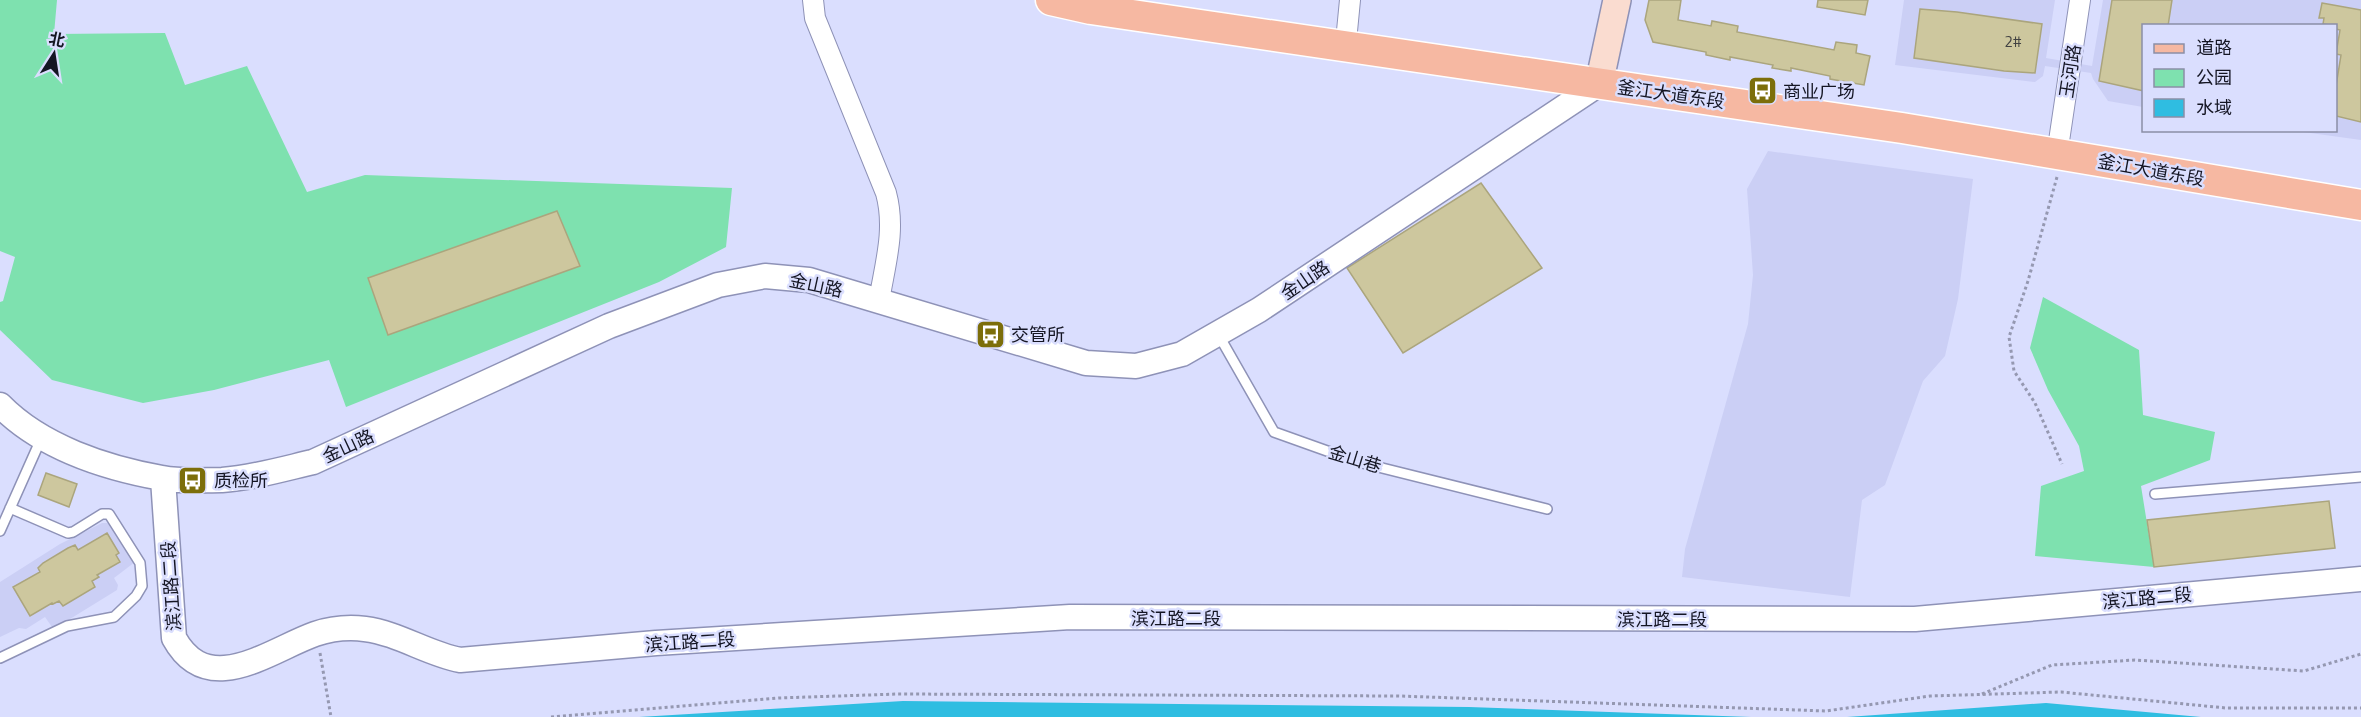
<svg xmlns="http://www.w3.org/2000/svg" width="2361" height="717" font-family="'Titillium Web','Noto Sans SC',sans-serif">
<rect width="100%" height="100%" fill="#dadefe"/>
<!-- built -->
<path fill="#cbcff5" d="M1904,0H2055L2046,58L2092,66L2103,0H2361V140L2296,131L2336,130V26H2144L2143,107L2108,101L2093,79L2091,73L2045,66L2043,76L2035,82L1895,65Z
M1768,151L1973,179L1958,299L1945,356L1923,381L1885,485L1862,500L1850,597L1682,577L1685,549L1748,324L1753,275L1747,189Z
M102,523H113L130,538L136,547L135,562L114,578L118,585L117,590L57,627H52L45,617L26,629L19,628L0,637V582L60,544Z"/>
<!-- green -->
<path fill="#7ee1af" d="M0,0H57L54,34L165,33L185,85L247,66L307,192L365,175L732,188L726,247L659,282L346,407L329,360L214,390L143,403L52,380L0,330V302L3,301L15,257L0,251Z
M2043,297L2139,350L2143,415L2215,432L2210,460L2141,486L2154,567L2035,556L2041,486L2084,471L2079,446L2048,390L2030,348Z"/>
<!-- water -->
<path fill="#2fbde1" d="M903,701L1469,707L1751,717H639Z
M2046,703L2201,717H1847Z"/>
<!-- building -->
<path fill="#cdc79e" stroke="#aba57d" stroke-width="1.5" d="M1649,0H1681L1678,20L1711,26L1712,21L1738,26L1737,32L1834,50L1836,42L1857,45L1856,53L1870,56L1864,85L1830,79V76L1791,68V71L1772,68L1773,65L1730,57V60L1706,55V52L1653,42L1645,20Z
M1818,0H1868L1865,15L1817,7Z
M2112,0H2172L2168,26H2144V91L2099,81Z
M2322,3L2361,10V122L2336,116V86L2341,55L2336,54L2340,30L2336,29V26L2323,24L2324,18H2319Z
M1920,9L1957,12L2042,24L2035,73L2004,71L1914,58Z
M1481,183L1542,268L1403,353L1347,268Z
M557,211L580,266L388,335L368,278Z
M46,473L77,484L69,507L38,495Z
M2329,501L2335,548L2154,567L2147,520Z
M107,533L119,553L116,555L120,562L97,575L99,577L92,581L95,587L63,606L59,601L53,604L52,603L30,616L13,587L40,572L38,568L43,563L68,548L75,545L78,550Z"/>
<g fill="none" stroke-linecap="round" stroke-linejoin="round">
<defs>
<path id="service" d="M1218,334L1274,432L1358,462L1547,509
M2155,494L2361,477
M0,531L41,439
M0,658L67,626L114,617L136,596L142,586L140,563L109,514H102L73,532L68,533L10,508"/>
<path id="minor" d="M813,0L815,18L886,193C896,230 885,264 879,301
M1347,31L1350,0
M2059,141L2080,0"/>
<path id="tertiary" d="M0,405C41,447 106,468 162,478C181,482 203,480 222,480C252,478 283,469 313,462L609,326L718,285L765,276L809,280L1086,363L1136,366L1182,354L1259,310L1599,84
M163,479L174,638C208,700 270,650 315,634C330,629 349,627 365,629C398,633 428,654 460,660L656,643L1070,617L1915,619L2361,579"/>
<path id="secondary" d="M1599,84L1617,0"/>
<path id="primary" d="M1051,0L1091,9L1902,128L2361,205"/>
</defs>
<!-- service casing -->
<use href="#service" stroke="#8e92b7" stroke-width="12"/>
<!-- minor casing -->
<use href="#minor" stroke="#8e92b7" stroke-width="22"/>
<!-- tertiary casing -->
<use href="#tertiary" stroke="#8e92b7" stroke-width="27"/>
<!-- secondary casing -->
<use href="#secondary" stroke="#8e92b7" stroke-width="30"/>
<!-- primary casing -->
<use href="#primary" stroke="#fff" stroke-width="33"/>
<!-- path -->
<path stroke="#9598b1" stroke-width="3" stroke-dasharray="3 3" stroke-linecap="butt" d="M2057,177L2028,281L2009,337L2014,371L2035,403L2062,464
M320,653L331,717
M1982,694L2052,665L2135,660L2304,671L2361,654
M551,717L779,698L898,694L1399,696L1826,711L1930,696L2061,692L2226,708H2361"/>
<!-- service -->
<use href="#service" stroke="#fff" stroke-width="9"/>
<!-- minor -->
<use href="#minor" stroke="#fff" stroke-width="20"/>
<!-- tertiary -->
<use href="#tertiary" stroke="#fff" stroke-width="24"/>
<!-- secondary -->
<use href="#secondary" stroke="#fadcd0" stroke-width="27"/>
<!-- primary -->
<use href="#primary" stroke="#f6b8a2" stroke-width="30"/>
</g>
<!-- icons -->
<defs>
<symbol id="bus-square" viewBox="-11 -11 22 22"><rect x="-9" y="-9" width="18" height="18" rx="4" fill="#7c6e0a" stroke="#dadefe"/><path d="M-5-6H5V4H4V6H2V4H-2V6H-4V4H-5ZM-3.5-4V0h7V-4ZM-3.5 1.2v1.5H-2V1.2ZM2 1.2v1.5H3.5V1.2Z" fill="#fff"/></symbol>
</defs>
<g fill-rule="evenodd">
<use href="#bus-square" x="1746" y="74" width="33" height="33"/>
<use href="#bus-square" x="974" y="318" width="33" height="33"/>
<use href="#bus-square" x="176" y="464" width="33" height="33"/>
</g>
<g text-anchor="middle" dominant-baseline="central" stroke-width="5" stroke-linejoin="round" paint-order="stroke">
<!-- number labels -->
<g font-size="15" fill="#424242">
<text x="2013" y="41">2#</text>
</g>
<!-- street labels -->
<g font-size="18" fill="#141523" stroke="#dadefe">
<text transform="translate(2070 71) rotate(-81)">玉河路</text>
<text transform="translate(1671 94) rotate(8)">釜江大道东段</text>
<text transform="translate(2151 170) rotate(10)">釜江大道东段</text>
<text transform="translate(1305 280) rotate(-34)">金山路</text>
<text transform="translate(816 285) rotate(12)">金山路</text>
<text transform="translate(348 446) rotate(-25)">金山路</text>
<text transform="translate(1355 459) rotate(17)">金山巷</text>
<text transform="translate(171 586) rotate(-94)">滨江路二段</text>
<text transform="translate(2147 598) rotate(-5)">滨江路二段</text>
<text x="1176" y="618">滨江路二段</text>
<text x="1662" y="619">滨江路二段</text>
<text transform="translate(690 642) rotate(-4)">滨江路二段</text>
</g>
<!-- poi labels -->
<g font-size="18" fill="#141523" stroke="#dadefe" text-anchor="start">
<text x="1783" y="91">商业广场</text>
<text x="1011" y="334">交管所</text>
<text x="214" y="480">质检所</text>
</g>
</g>
<!-- legend -->
<rect x="2142" y="24" width="195" height="108" fill="#dadefe" stroke="#8b8ea6" stroke-width="1.5"/>
<rect x="2154" y="44" width="30" height="9" fill="#f6b8a2" stroke="#8b8ea6" stroke-width="1.5"/>
<text x="2196" y="54" font-size="18" fill="#141523">道路</text>
<rect x="2154" y="69" width="30" height="18" fill="#7ee1af" stroke="#8b8ea6" stroke-width="1.5"/>
<text x="2196" y="84" font-size="18" fill="#141523">公园</text>
<rect x="2154" y="99" width="30" height="18" fill="#2fbde1" stroke="#8b8ea6" stroke-width="1.5"/>
<text x="2196" y="114" font-size="18" fill="#141523">水域</text>
<!-- north arrow -->
<g transform="translate(54 54) rotate(12)" stroke="#dadefe" stroke-width="4.5" paint-order="stroke">
<path d="M0-4.5L10 22L0 15L-10 22Z" fill="#141523"/>
<text y="-9" font-size="16" font-weight="bold" text-anchor="middle" fill="#141523">北</text>
</g>
</svg>
